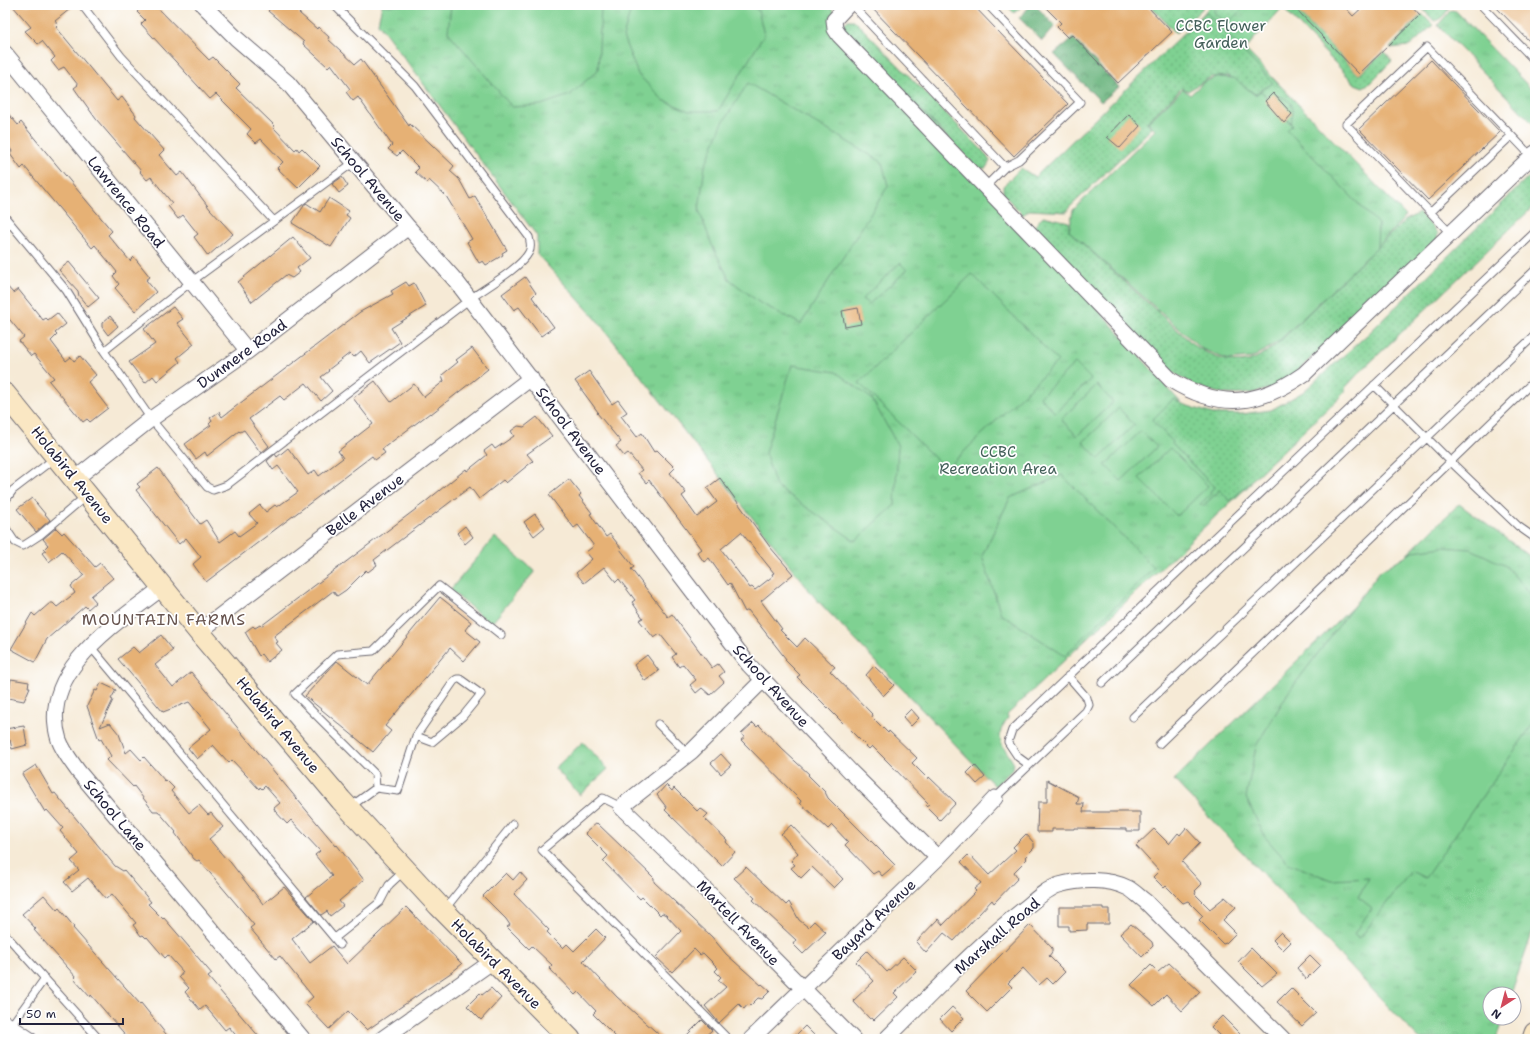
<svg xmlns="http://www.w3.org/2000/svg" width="1540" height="1044" font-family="'Shantell Sans',sans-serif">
<defs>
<pattern id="grass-tufts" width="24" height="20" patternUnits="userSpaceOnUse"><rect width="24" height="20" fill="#7fd192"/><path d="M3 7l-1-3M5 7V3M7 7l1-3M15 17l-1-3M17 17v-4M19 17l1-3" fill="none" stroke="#6db37f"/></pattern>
<pattern id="forest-crowns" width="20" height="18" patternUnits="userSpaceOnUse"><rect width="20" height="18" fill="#67b37c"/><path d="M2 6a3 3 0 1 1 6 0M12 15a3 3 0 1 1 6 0" fill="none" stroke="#549167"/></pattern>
<pattern id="garden-dots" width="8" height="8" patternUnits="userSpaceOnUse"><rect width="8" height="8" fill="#7fd192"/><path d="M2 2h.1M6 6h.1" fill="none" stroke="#6db37f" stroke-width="1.8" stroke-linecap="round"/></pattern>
</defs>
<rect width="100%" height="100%" fill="#fff"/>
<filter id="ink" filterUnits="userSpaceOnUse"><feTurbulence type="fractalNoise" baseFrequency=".025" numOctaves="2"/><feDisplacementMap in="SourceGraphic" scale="8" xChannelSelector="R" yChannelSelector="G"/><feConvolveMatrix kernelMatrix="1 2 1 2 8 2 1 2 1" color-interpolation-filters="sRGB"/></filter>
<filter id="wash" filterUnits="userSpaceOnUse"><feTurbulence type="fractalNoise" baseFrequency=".012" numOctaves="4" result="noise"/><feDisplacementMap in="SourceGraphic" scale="16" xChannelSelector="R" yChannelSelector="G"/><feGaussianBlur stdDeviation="0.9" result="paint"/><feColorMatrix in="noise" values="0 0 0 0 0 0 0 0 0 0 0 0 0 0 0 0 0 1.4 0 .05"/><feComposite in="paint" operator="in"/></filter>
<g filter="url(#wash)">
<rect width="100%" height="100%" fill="#f6ead6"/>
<!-- grass -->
<path fill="url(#grass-tufts)" stroke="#507a66" d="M382,5H836L832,9L1252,483L1218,514L1007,715L1008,718C992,739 1004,745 1014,764L1013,769L995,786L816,599L596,319L537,254V236L378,23Z
M1006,5H1023L1014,13Z
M1211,5H1278L1281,9L1245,49L1406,216L1377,247L1378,224L1234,78L1180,40Z
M1451,10L1456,11L1535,93V126L1438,25Z
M1459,504L1535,560V924L1511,994H1490V1018H1503L1496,1039H1419L1174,780Z
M583,742L608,769L580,795L555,768Z"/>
<!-- forest -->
<path fill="url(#forest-crowns)" stroke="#446a5c" d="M1031,5H1035L1055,26L1042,41L1019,18Z
M1073,38L1119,87L1101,102L1054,54Z"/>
<!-- garden -->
<path fill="url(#garden-dots)" stroke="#507a66" d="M1149,5H1202L1203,6L1202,9L1176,33Z
M1215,5H1246L1229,22L1223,20L1214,12Z
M1280,5H1291L1359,75L1384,52L1392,61L1370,83L1363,87L1355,84Z
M1419,5H1449C1449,11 1441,20 1434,21Z
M1206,12L1273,83L1255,94L1229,76L1211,77L1188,91L1182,88L1147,122L1152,128L1069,208L1067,212L1029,210L1023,215L1003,194V186L1021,168L1035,177Z
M1422,14L1433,25L1410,46L1390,48Z
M848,20H854L983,151L990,161L986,168L978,169L847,32L844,24Z
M1279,96C1293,101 1295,107 1291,123L1269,98Z
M1535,171V205L1357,375L1345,388V392L1230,501L1220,490L1203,506L1200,504L1211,494L1210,492L1214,487L1172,444L1173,442L1152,420L1173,399L1185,405L1213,414H1242L1271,410L1303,392L1368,334Z
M1419,213L1438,233L1437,240L1290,378C1283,382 1276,387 1268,389C1231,401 1200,392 1170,370L1034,227L1043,216L1069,222V231L1193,344C1209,356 1233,367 1254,359C1262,355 1270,349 1277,344L1404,221Z"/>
<!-- pitch -->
<path fill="#7fd192" stroke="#507a66" d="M451,5H600L601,8L598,70L570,95L541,105L512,107L448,32Z
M632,5H749L758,10L764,35L718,111H689L663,100L638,74L623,37Z
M1217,77L1234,78L1255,95L1261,91L1292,125L1287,130L1378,224L1377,247L1278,342L1264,351L1252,358L1228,360L1202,349L1069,231L1073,210L1155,130L1148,122L1183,89L1190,95L1204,82Z
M748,83L882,162L888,186L801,324L760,303L729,279L712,245L699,210L705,166L722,124Z
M900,263L907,270L869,304L862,299Z
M972,274L1058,361L946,469L859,383Z
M1075,363L1091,379L1055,413L1040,397Z
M792,365L836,372L872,399L898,446L895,505L855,541L776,486L765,453Z
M1097,385L1113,402L1077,436L1061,419Z
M1119,408L1134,425L1099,459L1083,442Z
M1141,431L1157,447L1121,481L1105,465Z
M1170,448L1208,486L1177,516L1139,478Z
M1062,475L1154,568L1065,656L1001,614L982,556L1010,498Z
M495,537L535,571L491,624L450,590Z
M1443,547L1471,549L1506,566L1535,600V721L1425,878L1411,871L1360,938L1354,934L1372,908L1358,897L1369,878L1331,880L1288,863L1265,837L1246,798L1256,746L1288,693L1380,571L1413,551Z"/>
<g id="blocks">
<!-- building -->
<path fill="#e6b174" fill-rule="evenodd" d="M12,5H75L55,21L58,25L56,27L117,101L122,97L136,115L135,117L164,150L159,155L177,176L182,172L210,209L233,234L208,256L194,237L198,234L183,215L178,219L168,206L172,203L151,177L147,180L140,172L141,171L96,119L74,88L78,85L64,67L58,70L51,61L55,57L42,41L38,44L25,31L31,27Z
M144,5H155L209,60L213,57L240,84L236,88L275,126L273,127L295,150L297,148L299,151L302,148L320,166L298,188L277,168L283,162L261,139L256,143L247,134L251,129L216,94L210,99L141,24L145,20L137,12Z
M274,5H295L301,11L299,13L317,29L318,27L329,37L328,39L355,64L361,59L409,126L410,124L454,166L450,171L459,179L470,199L475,196L507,250L502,253L503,255L486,265L483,261L479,263L467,242L472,239L446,196L429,180L427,183L415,172L419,168L402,151L397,156L388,149L392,145L358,97L353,101L346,92L350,89L331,64L328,67L303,44L304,42L268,11Z
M869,5H973L1068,104L1014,156Z
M1043,5H1146L1172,32L1118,83L1072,35L1068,38L1057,27L1061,23Z
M1292,5H1343L1353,16L1365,5H1411L1420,15L1359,74Z
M1494,5H1528L1535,13V47Z
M1431,60L1500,132L1428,200L1359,129Z
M1273,93L1292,114L1284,123L1265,101Z
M5,110L18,125L21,122L75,187L112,231L108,235L130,261L134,257L150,277L146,280L156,292L135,311L115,288L119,284L113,276L117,272L95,245L92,248L24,166L21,169L10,154L12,151L5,142Z
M1129,114L1140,126L1120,148L1107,137Z
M342,177L348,186L339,193L332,184Z
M329,198L349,211L346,215L350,218L331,247L292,223L306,203L320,212Z
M293,237L310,258L297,268L300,272L292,278L286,275L252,302L238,282Z
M69,262L99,298L88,307L79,296L78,291L59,270Z
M525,277L536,293L532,297L554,327L541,336L519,307L514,310L502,294Z
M406,282L409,286L414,283L426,306L391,328L400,342L370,363L361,351L354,357L350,353L328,370L329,371L321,377L332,391L321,401L306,383L284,400L280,396L249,419L269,446L261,453L244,430L240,432L239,431L207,456L205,452L196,459L185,444L211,425L209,424L212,421L210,418L219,412L222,417L360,312L393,294L391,291Z
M5,284L13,293L18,289L43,320L46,318L48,320L57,313L66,324L55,333L57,335L51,341L66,361L71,357L74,361L80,356L96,375L88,382L108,408L90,422L87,419L83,422L49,381L54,378L34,354L31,356L19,341L24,337L5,314Z
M173,307L183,319L177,323L194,344L177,358L180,362L157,381L153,376L145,383L129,362L155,344L144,329Z
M858,308L861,324L845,327L842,311Z
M110,316L118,326L108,335L102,327V323Z
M472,348L488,369L431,414L430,413L382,449L385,453L375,460L372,456L206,582L193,564L201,557L186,538L179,544L136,490L140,487L137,484L158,468L200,524L206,520L220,542L235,531L239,536L257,523L249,514L260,505L266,512L275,505L277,507L298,492L278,466L273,470L267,461L275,454L277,457L288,448L308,475L315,470L319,476L343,458L338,451L373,424L353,398L375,381L391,402L414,384L424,397L444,381L442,375L458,362L456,360Z
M589,371L612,404L618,400L627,412L621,416L637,437L642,433L654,452L657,450L675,468L670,473L686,493L682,496L697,517L717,502L707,488L720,478L770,547L793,574L761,601L782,629L780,630L797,647L805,638L835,667L830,671L873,715L872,717L888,733L889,731L917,758L912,763L928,779L929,777L956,803L940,820L926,806L929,804L887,761L872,746L869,749L797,677L800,675L785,660L786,659L748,610L745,612L730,583L728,585L709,558L704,562L697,552L701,549L649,480L646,483L638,473L642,470L628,453L624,456L616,446L621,442L597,413L598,412L575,381ZM741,532L774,573L772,574L773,576L755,590L752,587L750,588L721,549Z
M537,417L552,436L527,454L533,461L506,483L503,480L479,499L470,487L374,560L377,565L368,572L366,570L346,590L337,596L333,591L274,636L278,642L276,643L282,650L267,662L261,654L259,656L245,632L253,626L255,628L260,625L261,626L424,503L466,469L467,471L487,455L484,451L492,445L495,449L514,436L511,431L518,426L524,427Z
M569,479L581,494L579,496L592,513L590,514L606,537L610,534L621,548L620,549L634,567L631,569L668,617L672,614L712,668L718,664L724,672L719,676L724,682L710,695L702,688L696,693L690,685L696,680L683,664L679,667L672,657L676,654L660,634L654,638L639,620L643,618L632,602L635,600L619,579L616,582L604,567L584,583L576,573L592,559L586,552L594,546L578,525L574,528L549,495Z
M32,498L50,520L36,532L17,509Z
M535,514L545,527L534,536L524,522Z
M465,526L473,537L465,544L457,533Z
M56,528L62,534L64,532L95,567L100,563L113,578L91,596L96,602L88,609L85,606L47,639L35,662L11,649L32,613L35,616L50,603H53L57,607L75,593L71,586L84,575L62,551L49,562L42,553L46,550L44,549L48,545L43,539Z
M440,597L471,622L465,630L480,642L464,661L450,648L385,726L391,731L373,752L305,696L337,661L367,685Z
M161,635L173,650L155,665L173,687L191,672L332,841L336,846L337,845L364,880L339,901L343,906L330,916L327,911L321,915L306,897L332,876L315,855L320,851L291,820L287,824L275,811L274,808L280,803L265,786L262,789L260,787L259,789L232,760L229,763L213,745L197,759L188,748L211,729L189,702L163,712L118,659L133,647L139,653Z
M647,655L659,671L645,681L634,665Z
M874,666L894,685L883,696L866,675Z
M11,679L29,682L28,687H30L24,701L8,698Z
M101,683L116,690L111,699L113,700L100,727L110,723L119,734L126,753L131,749L141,760L144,757L165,781L166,780L174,788L171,791L189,813L199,805L208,815L211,813L223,827L209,839L226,859L227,858L263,904L284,887L314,921L292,939L310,963L332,946L347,964L406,907L462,964L452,972L367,1030L348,1011L329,1029L305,1004L313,997L280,956L276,959L250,928L254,925L199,860L197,861L194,859L175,833L176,832L158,811H153L134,786L133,787L107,760L111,756L101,739L99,740L87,706L95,690L97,691Z
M911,709L919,718L911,726L903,717Z
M753,723L757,727L759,725L782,749L809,774L808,775L825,792L828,798L895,865L882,876L878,871L873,874L845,845L848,842L832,825L828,829L800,803L801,801L741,740L745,737L741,734Z
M24,726L27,745L12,749L10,740L5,741V729Z
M721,754L731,765L721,774L711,763Z
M36,765L53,794L55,793L115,866L123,871L124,870L151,902L148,904L163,919L164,918L183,940L212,974L208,977L261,1039H239L229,1027L225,1030L205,1006L200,1010L185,992L189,988L179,977L183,972L168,955L165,958L147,937L146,938L143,935L141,936L133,925L136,923L112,894L106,899L88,878L72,891L64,882L79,870L71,861L79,854L60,831L63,828L47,810L45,812L22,774Z
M975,765L985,777L977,784L967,773Z
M1047,780L1079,797L1077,804H1084L1083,812H1140V831H1126V829L1074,828V829H1052V832H1037L1038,802H1047Z
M666,785L672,791L674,788L697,811L700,808L708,814L704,818L727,840L726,842L735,852L722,866L665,810L667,808L657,795Z
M597,823L651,875L654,878V882L712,937L726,954L761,985L762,984L770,991L762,999L758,998L750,1006L748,1004L744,1009L739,1004L719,1023L705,1006L726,987L718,980L721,977L715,971L718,968L703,953L700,955L694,949L672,972L656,957L681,931L666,915L662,913L660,915L642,897L640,899L603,861L608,856L585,833Z
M791,825L843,879L834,888L812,867L801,878L791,868L795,865L791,861L798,853L781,834Z
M1186,828L1200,843L1182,862L1202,884L1195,891L1196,892L1195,894L1210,909L1225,897L1236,907L1223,920L1236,933L1226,943L1223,944L1199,920L1203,916L1188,901L1183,903L1166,886L1164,888L1153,877L1159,871L1136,846L1154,829L1169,844L1178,833L1180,835Z
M1026,834L1034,843V848L1025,857L1027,859L1014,872L1018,878L994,903L992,900L954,941L944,933L926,953L916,942L938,919L943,925L976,891L974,889L981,883L961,862L969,854L989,875L1016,850L1013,847Z
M746,867L786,905L789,902L799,920L808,927L814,921L826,932L803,954L793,944L796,940L753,900L755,898L734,878Z
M520,872L527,880L514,894L549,930L547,932L563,948L567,944L574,951L596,929L605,938L583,961L617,997L664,1039H618L593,1014L596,1011L578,992L575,995L549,968L552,965L532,946L529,949L507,927L510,925L506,919L483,896L506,873L513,880Z
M44,895L57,910L59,908L74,927L73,928L140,1004L141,1003L170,1039H129L91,995L90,997L74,979L76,977L34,930L36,929L22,914Z
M1059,907H1103V909H1109V924H1087V930L1069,931V926H1059Z
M1131,924L1152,942L1153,946L1142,957L1120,934Z
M1030,925L1052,948V952L1049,956L1065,972L1053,984L1047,978L1039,985L1023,968L1008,983L1012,987L987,1012L966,991Z
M1281,932L1291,942L1283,950L1273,940Z
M1251,948L1277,974L1262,986L1238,962Z
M867,951L887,972L903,957L917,971L894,993L898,997L874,1020L872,1018L870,1019L853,1001L874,981L856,962Z
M1310,955L1320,965L1306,979L1297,968Z
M1169,963L1200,992L1182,1011L1166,994L1154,1006L1131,985L1151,965L1158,972Z
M491,988L501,998L481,1020L467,1006L480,993L482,995Z
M1291,988L1316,1013L1302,1026L1277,1002Z
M952,1007L964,1018L951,1031L940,1019Z
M1222,1016L1245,1039H1223L1211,1027Z
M702,1020L712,1030L702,1039H683Z
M805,1026L818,1039H792Z"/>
</g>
</g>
<g filter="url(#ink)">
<use href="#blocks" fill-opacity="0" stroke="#6c6871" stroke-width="1"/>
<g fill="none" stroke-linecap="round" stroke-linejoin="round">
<defs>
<path id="lane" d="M82,5L121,56L274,221
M852,5L1005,167
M1481,5L1535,61
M339,10L346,5
M986,186L1005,167L1019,160L1080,102L988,5
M1431,212L1511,136
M5,217L66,290L104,351L151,419L207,487L213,490L227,485L470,299C485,288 521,268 529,252C532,247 530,242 529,237L415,86L334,5
M1451,234L1346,124L1427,47L1531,156
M104,351L191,282L354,162
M1374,385L1450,461L1518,526L1535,538
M5,501L13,490L55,458
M5,527L15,542L23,546L40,535L86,496
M90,646L340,945
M1102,683L1535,270
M1133,717L1535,335
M658,724L688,754
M1159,744L1535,380
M1029,765L1018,757L1008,742L1012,730L1535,232
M376,788L375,774L295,694L337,654L373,651L439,586L501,635
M995,798L1086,711L1089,705L1087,698L1068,676
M350,807L376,788L398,791L416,736L454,681L457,679H460L481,694L463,716L432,742L416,736
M621,807L603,798L542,850L728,1039
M445,909L513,824
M5,934L99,1039
M335,938L380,902L389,885L405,870
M5,1034L45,978"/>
<path id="street" d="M203,5L236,38L288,83L408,227L456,281L749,665L851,772L938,858
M848,5L834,20L835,29L839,35L1171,380C1220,410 1258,406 1304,374L1535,153
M5,53L248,351
M75,479L151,419L248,351L408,227
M163,587C118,622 37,671 59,740C63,751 71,761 78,771L303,1039
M199,632L531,378
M762,681L692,751L621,807L689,873L853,1039
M5,1023L29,1039
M382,1039L493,961
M751,1039L938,858L995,798
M886,1039C931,995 974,948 1024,909C1034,901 1046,889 1059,885C1080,879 1108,878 1128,888C1134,891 1139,897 1145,901L1283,1039"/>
<path id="secondary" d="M5,394L199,632L341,800L439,906L570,1039
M1533,1039L1535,1033"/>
</defs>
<!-- lane casing -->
<use href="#lane" stroke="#6c6871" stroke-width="9"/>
<!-- street casing -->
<use href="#street" stroke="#6c6871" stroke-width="17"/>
<!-- secondary casing -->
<use href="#secondary" stroke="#6c6871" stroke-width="23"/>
<!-- lane -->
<use href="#lane" stroke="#fff" stroke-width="7"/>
<!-- street -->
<use href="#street" stroke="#fff" stroke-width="15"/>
<!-- secondary -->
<use href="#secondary" stroke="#fae7c3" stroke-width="21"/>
</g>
</g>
<g text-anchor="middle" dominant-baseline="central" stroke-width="3.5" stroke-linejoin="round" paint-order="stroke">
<!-- park labels -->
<g font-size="15" fill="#435f59" stroke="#fff">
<text x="1221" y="26">CCBC Flower<tspan x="1221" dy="17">Garden</tspan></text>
<text x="998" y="452">CCBC<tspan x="998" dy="17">Recreation Area</tspan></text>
</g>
<!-- street labels -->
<g font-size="15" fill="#22223b" stroke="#fff">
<text transform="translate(368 179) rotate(50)">School Avenue</text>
<text transform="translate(126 202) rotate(51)">Lawrence Road</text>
<text transform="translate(242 354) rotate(-36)">Dunmere Road</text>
<text transform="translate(571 431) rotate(53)">School Avenue</text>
<text transform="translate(72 475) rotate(51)">Holabird Avenue</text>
<text transform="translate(365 505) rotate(-37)">Belle Avenue</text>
<text transform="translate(771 686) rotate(48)">School Avenue</text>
<text transform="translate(278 725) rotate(50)">Holabird Avenue</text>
<text transform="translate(115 815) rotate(50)">School Lane</text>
<text transform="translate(874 920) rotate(-44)">Bayard Avenue</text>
<text transform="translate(738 923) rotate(46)">Martell Avenue</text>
<text transform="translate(997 936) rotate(-41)">Marshall Road</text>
<text transform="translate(496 964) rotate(45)">Holabird Avenue</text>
</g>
<!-- neighbourhood labels -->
<g font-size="16" letter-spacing="1" fill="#67544f" stroke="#fff">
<text x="164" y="619">MOUNTAIN FARMS</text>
</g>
</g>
<!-- margin -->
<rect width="1540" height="1044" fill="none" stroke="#fff" stroke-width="20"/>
<!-- north arrow -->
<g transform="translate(1502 1006) rotate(216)"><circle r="19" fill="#ffffff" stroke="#a7a7b1"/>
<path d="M0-3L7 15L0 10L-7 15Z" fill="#d1495b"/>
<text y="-6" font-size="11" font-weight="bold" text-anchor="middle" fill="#22223b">N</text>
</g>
<!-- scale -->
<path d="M20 1018v6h103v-6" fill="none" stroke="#22223b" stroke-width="2"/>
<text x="26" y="1018" font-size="12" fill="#22223b" stroke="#ffffff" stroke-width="3" paint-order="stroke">50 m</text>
</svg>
